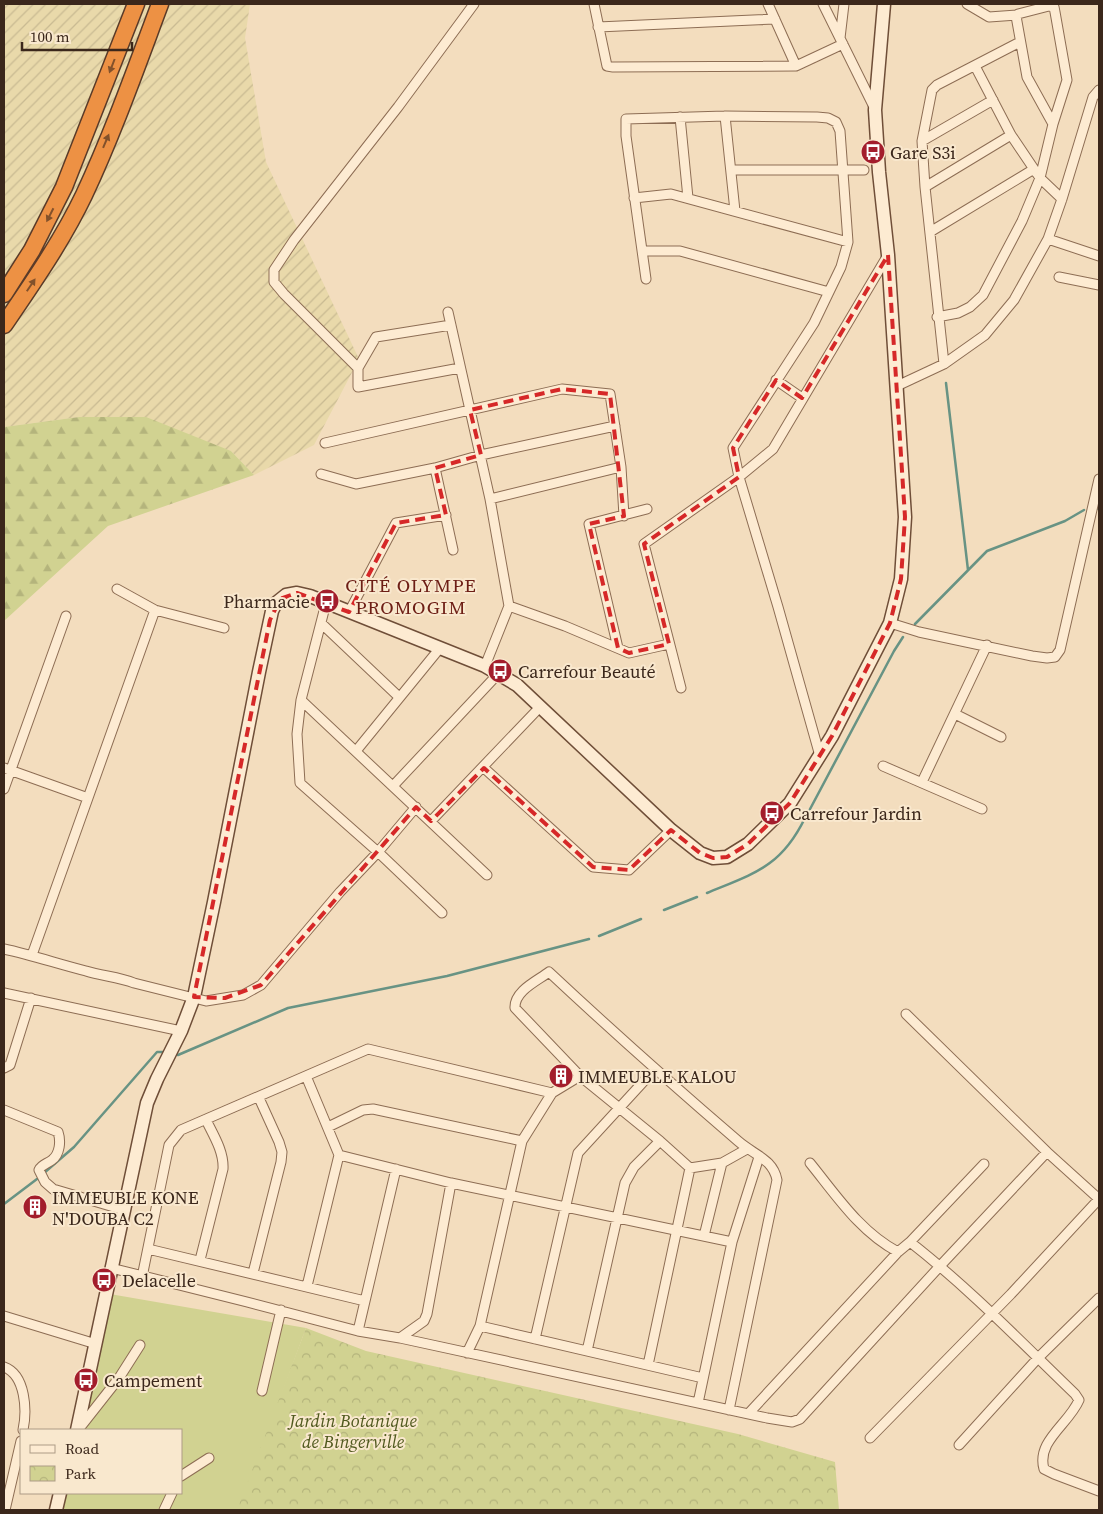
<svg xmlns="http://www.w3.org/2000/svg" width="1103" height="1514" font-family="'Source Serif 4',serif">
<defs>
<pattern id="farmland-furrows" width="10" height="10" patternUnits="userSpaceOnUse" patternTransform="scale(1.25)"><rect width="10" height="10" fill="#e9d9aa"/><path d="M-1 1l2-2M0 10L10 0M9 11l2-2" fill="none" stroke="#c9ba92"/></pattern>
<pattern id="forest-firs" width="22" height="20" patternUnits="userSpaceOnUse" patternTransform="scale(1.25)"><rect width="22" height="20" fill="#d1d291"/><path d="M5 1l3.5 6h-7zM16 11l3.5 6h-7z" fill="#b4b47c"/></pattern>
<pattern id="park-crowns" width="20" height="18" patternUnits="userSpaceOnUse" patternTransform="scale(1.25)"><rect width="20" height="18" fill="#d1d291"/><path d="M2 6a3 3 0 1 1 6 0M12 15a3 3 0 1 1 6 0" fill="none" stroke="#b4b47c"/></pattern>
</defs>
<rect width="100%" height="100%" fill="#f3ddbe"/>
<!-- farmland -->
<path fill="url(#farmland-furrows)" d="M4,4H250L245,38L266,162L359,359L314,445L254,475L231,451L79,417L4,427Z"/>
<!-- grass -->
<path fill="#d1d291" d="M104,1293L306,1328L239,1510H54L58,1493H181V1430H72Z"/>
<!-- forest -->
<path fill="url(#forest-firs)" d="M79,417H146L231,451L254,475L108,526L4,621V427Z"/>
<!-- park -->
<path fill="url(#park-crowns)" d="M306,1328L366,1351L738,1434L835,1462L839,1510H237Z"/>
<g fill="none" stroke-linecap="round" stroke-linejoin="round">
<!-- stream -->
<path stroke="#689384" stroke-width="2.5" d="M946,383L968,570
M1098,509H1099
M915,624L987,551L1065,521L1084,510
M809,811L894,651L903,637
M707,893C755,873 781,867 805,818
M664,910L697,897
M599,936L641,919
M173,1054L178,1055L288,1008L447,976L589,939
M44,1173L74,1147L157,1052H166
M4,1204L37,1179"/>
<defs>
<path id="street" d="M594,4L607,66L613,67L796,66L843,44
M768,4L796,66
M823,4L875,109
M967,4L989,17L1017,15
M598,27L775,19
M840,38L844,4
M975,66L1011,135L1040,178L1062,199
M725,116L735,211
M680,117L688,198
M922,141L993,100
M731,170H864
M925,187L1011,135
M634,198L671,194L848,242
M930,232L1034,169
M1048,239L1099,256
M642,251H680L829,292
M1059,277L1099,285
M646,279L626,136V119L725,116L817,117L828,118L836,122L840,131L848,242L841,267L814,323L733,448L739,477L778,607L820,756
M448,312L490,499L509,606L485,666
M937,317L958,313L970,307L983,295L1022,221L1040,178L1053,124L1027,77L1016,16L1018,14L1049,6L1054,7L1055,12L1067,80L1053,124
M451,325L376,337L358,368V387L460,368
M944,364L925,187L922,141L932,90L937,85L1020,42
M358,368L284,294L274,282V270L294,240L398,107L474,4
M776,380L802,398
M897,386L944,364L985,335L1014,300L1048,239L1062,199L1093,97L1099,90
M325,443L562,389L610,394L621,467L624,516
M435,468L453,550
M321,474L356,484L435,468L481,455L615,426
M490,499L621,467
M117,589L155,610L224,628
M326,603L301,700L297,734L300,783L378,852L442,913
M509,606L565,626L629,653L669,644
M349,612L396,523L446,515
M890,623L919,632L1032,656L1047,658L1055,657L1060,650L1099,479
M322,624L399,697
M618,648L589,524L647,509
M681,688L644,544L739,477L773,449L888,255
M301,700L487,875
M955,714L1001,737
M356,751L440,648
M883,766L982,809
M4,768L88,798
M484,768L593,867L629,870L671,830
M922,782L987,645
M393,786L498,674
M4,789L66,616
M431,821L540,707
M4,949C32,955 58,964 86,971C102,976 119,977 134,983L206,1001L243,995L261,985L340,892L378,852L416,807
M32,955L155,610
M4,993L181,1031
M906,1014L1047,1152L1099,1199
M4,1068L10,1065L31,998
M306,1076L339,1155L307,1286
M4,1110L58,1132C61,1141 60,1154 52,1160C47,1164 42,1164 39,1170L45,1182L53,1189L124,1210
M328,1127L363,1110L373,1109L522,1141
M339,1155L451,1183L732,1242
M810,1163C836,1195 860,1232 898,1252
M984,1164L910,1242C969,1288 1021,1342 1075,1394L1079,1400C1069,1424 1036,1441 1044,1469L1054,1474L1099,1491
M690,1168L660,1141L580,1076L515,1008C514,991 537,981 549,972C611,1030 674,1086 738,1141C754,1155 773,1159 777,1180L729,1410
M690,1168L722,1163L747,1149
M704,1236L722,1163
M148,1249L365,1301
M200,1260L223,1169C224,1152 214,1136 206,1120
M111,1268L247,1302L358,1331L400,1338L767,1418L792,1422L800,1419L940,1266L1047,1152
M253,1273L281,1162L282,1152L279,1142L259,1098
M142,1277L169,1145L181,1130L368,1049L552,1093
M4,1316L96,1344
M480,1326L703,1378
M358,1331L396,1169
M400,1338L424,1321L427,1314L451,1183
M535,1339L578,1153L655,1069
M587,1351L625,1183L634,1167L660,1141
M467,1353L480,1326L522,1141L552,1093L580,1076
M648,1365L690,1168
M4,1367C26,1375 27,1411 23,1430
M262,1391L281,1310
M698,1403L732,1242L759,1157
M749,1413L898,1252L910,1242
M78,1430L119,1378L140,1345
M870,1438L1011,1294L1099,1199
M959,1445L1038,1358L1099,1298
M181,1476L209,1458
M5,1510L21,1441
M164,1510L172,1493"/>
<path id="secondary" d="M77,1430L147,1103L157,1079L181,1031L194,997L214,902L259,672L272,611L276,603L286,595L297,593L310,596L485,666L517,685L671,830L700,853L713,858L727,857L748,844L790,803L832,736L890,623L901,579L905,517L888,255L879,172L875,110L884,4
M56,1510L60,1493"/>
<path id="highway" d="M4,294L32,250L64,187L136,4
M4,325C32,284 62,241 84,195C113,133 136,68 160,4"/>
</defs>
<!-- street casing -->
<use href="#street" stroke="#8d6d54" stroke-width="11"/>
<!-- secondary casing -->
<use href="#secondary" stroke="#6f4e38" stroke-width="15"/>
<!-- highway casing -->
<use href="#highway" stroke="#5a3b29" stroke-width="19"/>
<!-- street -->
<use href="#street" stroke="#fdebd2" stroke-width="9"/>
<!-- secondary -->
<use href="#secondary" stroke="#fdebd2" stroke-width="12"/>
<!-- highway -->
<use href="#highway" stroke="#ed9144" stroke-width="16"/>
</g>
<!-- one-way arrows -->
<defs><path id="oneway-solid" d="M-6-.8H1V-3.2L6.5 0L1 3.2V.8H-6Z" transform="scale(1.25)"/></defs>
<g fill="#82512b">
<use href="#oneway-solid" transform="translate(112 66) rotate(111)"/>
<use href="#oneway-solid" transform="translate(106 141) rotate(-67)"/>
<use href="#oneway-solid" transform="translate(50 215) rotate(117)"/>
<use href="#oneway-solid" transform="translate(31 285) rotate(-56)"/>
</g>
<!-- marked area -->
<path fill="none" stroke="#d62828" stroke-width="4" stroke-dasharray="10 6" stroke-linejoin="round" d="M888,255L905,517L901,579L890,623L832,736L790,803L748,844L727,857L713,858L700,853L671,830L629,870L593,867L484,768L431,821L416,807L261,985L225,998L194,997L270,620L280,599L297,593L349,612L396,523L446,515L435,468L481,455L470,410L562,389L610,394L624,516L589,524L618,648L629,653L669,644L644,544L739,477L733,448L776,380L802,398Z"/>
<!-- icons -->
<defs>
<symbol id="bus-disc" viewBox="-11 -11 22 22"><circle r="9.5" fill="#a31d2c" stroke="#f9e8ce"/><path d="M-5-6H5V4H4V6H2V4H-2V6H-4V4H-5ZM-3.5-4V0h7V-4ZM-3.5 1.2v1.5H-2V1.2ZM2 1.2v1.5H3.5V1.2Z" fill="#fff"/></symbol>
<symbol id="building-disc" viewBox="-11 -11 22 22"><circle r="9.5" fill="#a31d2c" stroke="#f9e8ce"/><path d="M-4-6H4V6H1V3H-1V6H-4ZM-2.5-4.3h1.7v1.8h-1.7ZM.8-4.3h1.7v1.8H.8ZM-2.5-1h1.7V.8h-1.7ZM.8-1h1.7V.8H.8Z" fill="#fff"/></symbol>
</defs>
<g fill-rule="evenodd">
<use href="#bus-disc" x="859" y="138" width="28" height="28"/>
<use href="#bus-disc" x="313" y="587" width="28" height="28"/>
<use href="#bus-disc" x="486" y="657" width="28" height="28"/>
<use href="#bus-disc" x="758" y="799" width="28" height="28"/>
<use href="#building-disc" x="547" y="1062" width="28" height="28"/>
<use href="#building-disc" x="21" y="1193" width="28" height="28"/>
<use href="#bus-disc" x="90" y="1266" width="28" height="28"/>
<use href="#bus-disc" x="72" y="1366" width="28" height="28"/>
</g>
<g text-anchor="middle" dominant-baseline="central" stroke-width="4" stroke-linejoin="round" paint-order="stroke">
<!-- poi labels -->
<g font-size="18" fill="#3b271b" stroke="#f9e8ce" text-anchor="start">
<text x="890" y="152">Gare S3i</text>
<text x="310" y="601" text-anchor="end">Pharmacie</text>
<text x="518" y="671">Carrefour Beauté</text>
<text x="790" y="813">Carrefour Jardin</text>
<text x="578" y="1076">IMMEUBLE KALOU</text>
<text x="52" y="1197">IMMEUBLE KONE<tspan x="52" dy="21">N'DOUBA C2</tspan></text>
<text x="122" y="1280">Delacelle</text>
<text x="104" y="1380">Campement</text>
</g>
<!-- park labels -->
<g font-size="18" font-style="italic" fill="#515a1f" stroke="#f9e8ce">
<text x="353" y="1420">Jardin Botanique<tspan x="353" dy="21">de Bingerville</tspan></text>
</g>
<!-- neighbourhood labels -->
<g font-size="19" letter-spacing="1" fill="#6d1e15" stroke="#f9e8ce">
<text x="411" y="585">CITÉ OLYMPE<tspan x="411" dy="22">PROMOGIM</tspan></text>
</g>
</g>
<!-- border -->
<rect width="1103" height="1514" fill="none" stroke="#3b271b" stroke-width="10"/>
<!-- legend -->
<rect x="20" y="1429" width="162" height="65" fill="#f9e8ce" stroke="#ad9b86"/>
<rect x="30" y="1445" width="25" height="8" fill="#fdebd2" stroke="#ad9b86"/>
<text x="65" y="1454" font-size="15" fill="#3b271b">Road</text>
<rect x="30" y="1466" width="25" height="15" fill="url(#park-crowns)" stroke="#ad9b86"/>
<text x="65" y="1479" font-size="15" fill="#3b271b">Park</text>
<!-- scale -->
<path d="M22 42v8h110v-8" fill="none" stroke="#3b271b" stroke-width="2.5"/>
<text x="30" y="42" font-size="15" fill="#3b271b" stroke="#f9e8ce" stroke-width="4" paint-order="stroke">100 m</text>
</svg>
